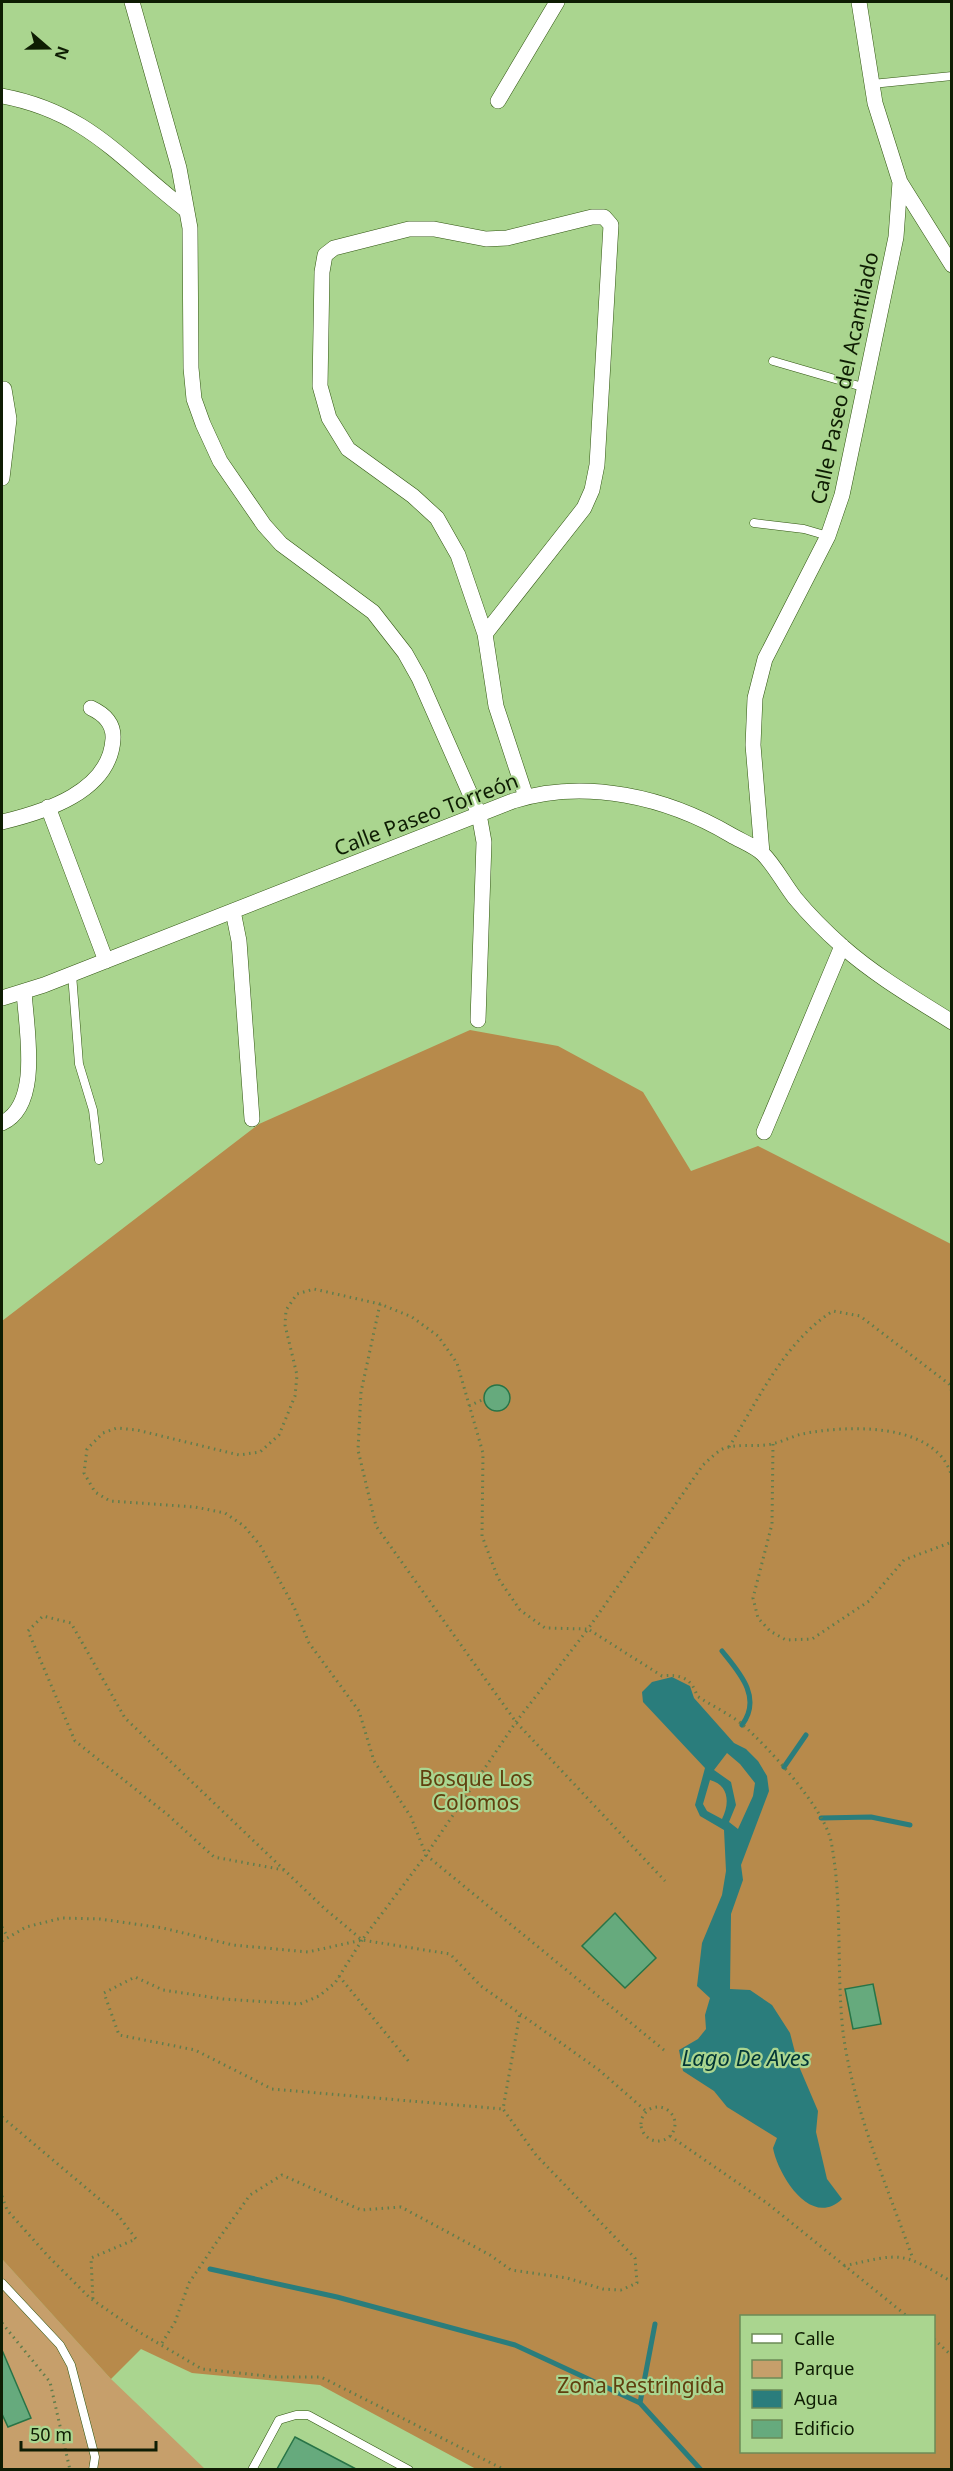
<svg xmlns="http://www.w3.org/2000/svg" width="953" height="2471" font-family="'Noto Sans',sans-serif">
<rect width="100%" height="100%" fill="#aad58f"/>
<!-- green -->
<path fill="#c69f6b" d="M2,2259L111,2379L205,2469H2Z"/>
<!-- forest -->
<path fill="#b78a4b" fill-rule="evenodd" d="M470,1030L558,1046L643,1092L691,1171L758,1146L951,1244V2469H476L320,2385L192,2373L141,2349L111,2379L2,2259V1321L259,1124ZM742,2316H934V2452H742Z"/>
<!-- water -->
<path fill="#2a7d7c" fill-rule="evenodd" d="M672,1677L690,1686L694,1698L734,1743L746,1749L758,1761L767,1776L769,1791L741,1865L743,1880L731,1914L730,1989L750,1990L772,2005L790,2033L798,2064L818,2111L816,2132L827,2179L842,2199C811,2229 778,2175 773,2148L777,2138L727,2107L714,2091L683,2071L679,2050L698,2039L706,2029L705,2015L710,1998L697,1986L702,1943L722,1895L726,1871L724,1830L700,1816L695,1805L705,1768L643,1702L642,1692L652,1682ZM727,1753L740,1764L755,1783L753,1796L738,1829L729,1822L736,1805L731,1782L714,1770ZM710,1780C729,1785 730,1803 722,1819L707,1811L703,1804Z"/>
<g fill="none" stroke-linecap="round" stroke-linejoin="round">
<!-- stream -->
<path stroke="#2a7d7c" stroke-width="5" d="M722,1651C738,1671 763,1697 742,1725
M784,1767L806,1735
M821,1818L871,1817L910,1825
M210,2269L337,2297L515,2345L640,2403L701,2470
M640,2403L655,2324"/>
</g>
<!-- building -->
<path fill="#66aa7d" stroke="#287447" stroke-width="1.5" d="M484 1398a13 13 0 1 1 26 0a13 13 0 1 1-26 0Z
M615,1913L656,1958L625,1988L582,1946Z
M873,1984L881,2024L853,2029L845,1989Z
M2,2350L31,2418L8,2427L2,2414Z
M295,2437L356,2469H277Z"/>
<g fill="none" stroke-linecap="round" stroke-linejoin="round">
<defs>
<path id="service" d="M872,84L952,76
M773,361L866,388
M754,523L804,529L828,536
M72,974L79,1064L93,1110L99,1160
M2,2283L60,2345L71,2365L95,2457L93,2470
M252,2470L279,2420L296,2415H308L409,2470"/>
<path id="minor" d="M132,2L179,168L190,228L191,368L194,399L203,424L220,461L264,525L281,544L373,612L405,653L419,678L479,814L484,842L478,1020
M859,2L875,103L900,182L952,265
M2,96C88,112 121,160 186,210
M498,101L557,2
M2,478L9,419L4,389
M485,634L584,508L592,490L597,465L611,225L604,217H592L507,238L486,239L434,229H409L334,248L325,255L322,272L320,386L329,418L348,449L413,496L437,518L458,555L485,634L496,706L526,797
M48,807L106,961
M2,822C44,812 110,792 113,739C114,723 104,714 91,708
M762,853L753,745L755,698L765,659L828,536L842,495L896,237L900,182
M233,911L239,941L252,1119
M2,998L44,985L513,801C585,778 667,797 731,835C741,841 755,846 763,854C775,866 784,884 795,898C809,915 826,932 843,947C876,976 914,998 952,1022
M2,1123C42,1105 26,1028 24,991
M764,1132L842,946"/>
</defs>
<!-- service casing -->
<use href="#service" stroke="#305510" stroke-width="9"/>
<!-- minor casing -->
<use href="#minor" stroke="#305510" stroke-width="16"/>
<!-- path -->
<path stroke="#607d4c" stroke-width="3" stroke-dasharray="1.5 4.5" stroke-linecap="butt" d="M380,1304L361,1392L358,1450L376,1526L516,1722L665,1881
M469,1406L484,1399
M773,1444L772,1524L753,1598L758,1618L770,1631L786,1640L812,1639L869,1601L904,1560L952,1542
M729,1447C758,1400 785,1341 833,1311L860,1316L949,1384L952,1392
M952,1623V1670
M284,1870L214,1857L168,1815L75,1741L28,1631L43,1616L71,1623L125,1718L324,1908L362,1940L450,1954L481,1986L599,2070L646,2111
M2,1927L7,1936
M362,1940L335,1983L319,1996L300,2004L223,1999L163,1990L135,1977L104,1993L119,2035L195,2050L272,2089L503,2109
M2,1941L26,1927L62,1918L100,1919L163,1928L233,1945L308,1952L362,1940L426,1855L516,1722L588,1629L662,1676C680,1674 692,1678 697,1696C712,1706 730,1714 743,1725C769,1748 824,1808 831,1841C843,1903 836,1969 843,2032C853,2109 887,2186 913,2259
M339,1976L410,2063
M664,2050L426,1855L411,1817L374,1761L359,1711L309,1643L294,1607L260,1545L244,1526L225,1513L195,1507L110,1501L95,1492L84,1473L87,1449L103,1433L117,1428L137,1430L239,1455L260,1452L279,1435L295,1396L297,1375L285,1325L286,1310L297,1294L314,1289L380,1304L412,1317L438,1336L457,1363L483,1453L482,1536L498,1578L520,1610L545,1628L588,1629L703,1465C710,1459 717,1451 725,1448C741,1443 760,1448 775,1443C784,1441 793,1436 802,1434C846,1425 937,1421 952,1477
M641 2124a17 17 0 1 1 34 0a17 17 0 1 1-34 0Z
M2,2117L117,2214L136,2239L91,2258L93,2300
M670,2136L767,2203L907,2316
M2,2196L7,2210L47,2255L90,2298L139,2332L202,2369L276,2377H321L505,2470
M844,2266C902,2253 901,2251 952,2282
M2,2323L50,2382L70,2470
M934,2339L952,2356
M162,2343L175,2322L189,2283L220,2237L250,2195L282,2175L361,2210L401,2207L490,2255L511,2270L567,2278L603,2289L621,2290L637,2283L635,2258L536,2155L503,2109L520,2013"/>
<!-- service -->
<use href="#service" stroke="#fff" stroke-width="8"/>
<!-- minor -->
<use href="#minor" stroke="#fff" stroke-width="15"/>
</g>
<g text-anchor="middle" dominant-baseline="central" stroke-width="4.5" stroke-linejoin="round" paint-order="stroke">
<!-- street labels -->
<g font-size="21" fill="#0e1d03" stroke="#aad58f">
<text transform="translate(844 378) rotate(-78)">Calle Paseo del Acantilado</text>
<text transform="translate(426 814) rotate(-21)">Calle Paseo Torreón</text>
</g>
<!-- park labels -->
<g font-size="21" fill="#60400f" stroke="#aad58f">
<text x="476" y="1778">Bosque Los<tspan x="476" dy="24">Colomos</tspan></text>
<text x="641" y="2385">Zona Restringida</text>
</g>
<!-- water labels -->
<g font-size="22" font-style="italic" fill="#023636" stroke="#aad58f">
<text x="746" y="2057">Lago De Aves</text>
</g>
</g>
<!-- border -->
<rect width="953" height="2471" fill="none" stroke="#0e1d03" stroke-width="6"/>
<!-- legend -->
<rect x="740" y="2315" width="195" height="138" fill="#aad58f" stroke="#6c8b57" stroke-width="1.5"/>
<rect x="752" y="2334" width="30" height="9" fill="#ffffff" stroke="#6c8b57" stroke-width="1.5"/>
<text x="794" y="2345" font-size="18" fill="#0e1d03">Calle</text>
<rect x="752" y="2360" width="30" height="18" fill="#c69f6b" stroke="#6c8b57" stroke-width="1.5"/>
<text x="794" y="2375" font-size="18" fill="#0e1d03">Parque</text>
<rect x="752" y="2390" width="30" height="18" fill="#2a7d7c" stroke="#6c8b57" stroke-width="1.5"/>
<text x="794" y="2405" font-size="18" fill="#0e1d03">Agua</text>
<rect x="752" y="2420" width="30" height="18" fill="#66aa7d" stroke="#6c8b57" stroke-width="1.5"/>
<text x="794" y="2435" font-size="18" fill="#0e1d03">Edificio</text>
<!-- north arrow -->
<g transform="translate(48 48) rotate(110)" stroke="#aad58f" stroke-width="4.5" paint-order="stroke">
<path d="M0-4.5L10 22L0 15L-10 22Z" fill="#0e1d03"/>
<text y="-9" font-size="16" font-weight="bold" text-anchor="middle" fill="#0e1d03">N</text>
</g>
<!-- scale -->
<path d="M21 2441v9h135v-9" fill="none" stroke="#0e1d03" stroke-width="3"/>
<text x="30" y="2441" font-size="18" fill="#0e1d03" stroke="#aad58f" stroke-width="4.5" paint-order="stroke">50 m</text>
</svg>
